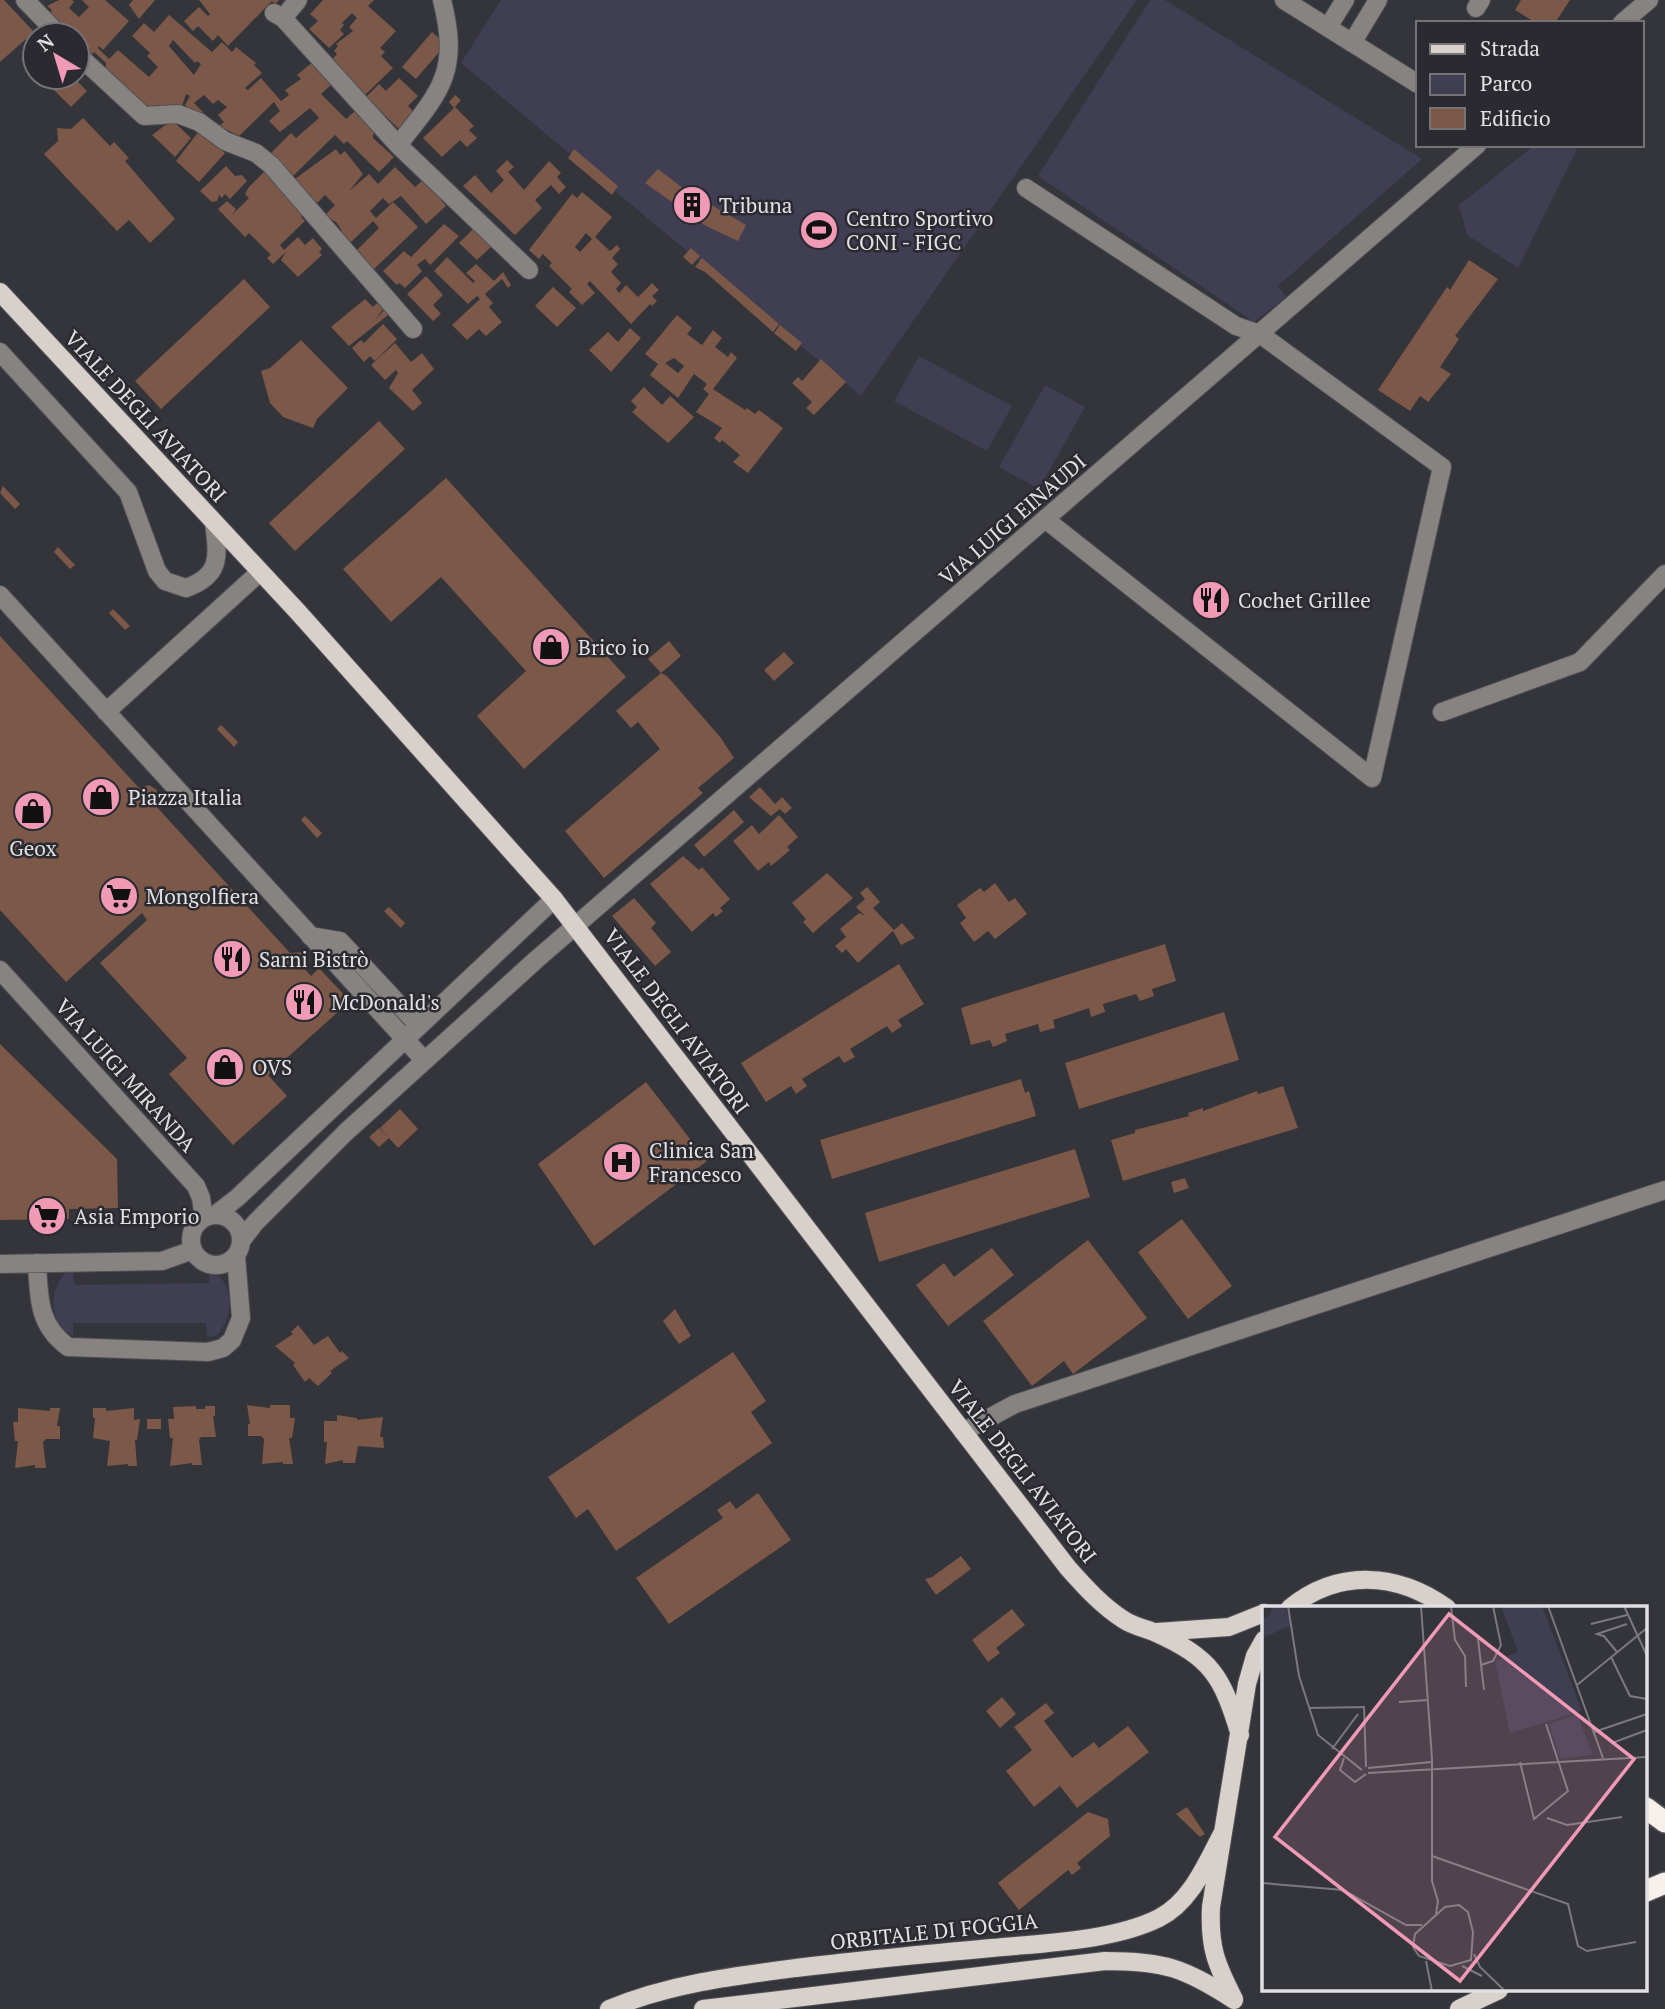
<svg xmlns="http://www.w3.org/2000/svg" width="1665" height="2009" font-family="'PT Serif',serif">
<rect width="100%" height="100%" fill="#34343b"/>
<!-- green -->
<path fill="#403e53" d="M501,0H1137L861,396L461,63Z
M1150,0H1165L1422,159L1278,286L1286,297L1254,322L1038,176Z
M1535,145H1579L1518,268L1467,235L1459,205Z
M919,356L1012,406L987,451L894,401Z
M1045,385L1085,407L1039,489L999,467Z
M68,1271L73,1272L75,1285L209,1283V1273L213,1271C235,1286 234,1318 216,1336L207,1337L206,1323H73V1336C48,1324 48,1287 68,1271Z"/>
<!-- building -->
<path fill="#7b5848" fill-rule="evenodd" d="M0,0H4L34,32L0,62Z
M59,0H72L74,2L69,8L79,17L89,7L82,0H105L129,21L103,50L99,46L98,48L109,59L118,50L149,77L158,67L147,56L150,53L132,36L144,23L154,32L169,15L212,52L222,42L232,52L236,47L256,63L254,65L262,73L245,88L248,90L261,78L281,101L289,95L285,90L301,79L297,75L314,61L333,83L321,94L346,119L355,111L374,131L373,138L394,157L379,172L347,141L344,144L335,135L292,177L269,155L291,133L296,138L319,118L310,108L280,132L269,121L280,111L274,102L239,136L219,126L224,122L218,115L227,107L218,100L213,104L204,95L194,103L203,112L198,117L185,105L190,96L186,94L182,106L166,110L160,105L154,111L148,105L143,110L106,70V63L94,52L89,58L77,49V35H64L46,17L52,10L47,6ZM173,40L195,63L197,61L201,64L194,75L169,46Z
M133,0H155L139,19L129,5Z
M199,0H279L275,4L272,1L228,46L218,35L213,41L198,26L193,31L184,21L199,7L208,16L210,14Z
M323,0H374L368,6L396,31L380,48L385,52L381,56L393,68L364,96L329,63L337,54L334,51L338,46L336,44L353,31L349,27L357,18L352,13L342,23L344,25L340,30L344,34L329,48L309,29L318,21L310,14Z
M1521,0H1570L1555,23H1536L1515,10Z
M432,32L446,44L416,79L402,67Z
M41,77H73L87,91L71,107Z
M399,78L418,96L408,106L414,112L400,130L366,97L379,84L386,91Z
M455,95L461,100L455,107L474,126L469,130L477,138L467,147L460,140L442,157L423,138L454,108L449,102Z
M83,118L110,146L114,142L129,158L125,161L175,219L150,243L129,220L117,231L44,154L58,141L57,128L71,129Z
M172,120L191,138L175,157L152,135Z
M199,131L225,153L199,182L176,161Z
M336,149L340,155L345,151L363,174L349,191L369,174L378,184L395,167L415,187L424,179L446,206L426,224L401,196L389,204L383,198L370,211L376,218L393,202L418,227L373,270L356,251L379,228L373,221L349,244L339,233L342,231L337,223L325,215L335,205L325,195L317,203L295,179Z
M574,149L618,186L612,195L568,158Z
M507,160L514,167L508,172L524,190L549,161L561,173L557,177L566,187L559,194L551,185L535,200L542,208L515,235L463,186L475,175L491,193L504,180L496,171Z
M226,166L235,176L242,175L247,181L230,199L225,194L222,198L219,195L217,201L212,202L200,191Z
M658,169L684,189L746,225L738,241L706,226L645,183Z
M264,172L304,214L301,217L305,221L280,245L284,250L298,237L305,245L313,238L322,249L319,252L322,255L298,277L281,260L286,252L273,264L267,258L271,255L249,233L245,237L218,209L227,201L236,209L232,215L249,198L245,194L249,187Z
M582,192L612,217L595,237L610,251L617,245L620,249L612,258L618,264L611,272L621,283L616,289L619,293L626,285L638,297L652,283L659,290L652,296L657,301L652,306L650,304L631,324L590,281L587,284L595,293L582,305L569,292L572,289L549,266L552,263L543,254L539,259L529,250L572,194L577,198ZM586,233L592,239L580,252L575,247Z
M444,224L459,236L430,265L425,259L417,265L422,271L405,288L399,283L397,285L383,271L404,251L411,257Z
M473,229L492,246L477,260L459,243Z
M691,248L700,256L692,265L683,257Z
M447,257L473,283L475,281L466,273L476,264L494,281L503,272L511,285L508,288L502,279L485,294L493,303L489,307L502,322L486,336L479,329L467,340L452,325L480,299L477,296L468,304L434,271Z
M702,258L779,324L773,332L705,272L695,267Z
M1469,260L1498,279L1455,336L1459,339L1440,367L1451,374L1428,402L1420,396L1410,411L1378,390L1447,287L1450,290Z
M426,276L443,295L433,305L441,314L433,321L407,294Z
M244,279L270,307L161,409L135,381Z
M553,287L576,308L557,327L535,306Z
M365,299L373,307L377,303L383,309L375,320L384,310L388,315L349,346L331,327Z
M677,315L692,328L687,334L702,345L713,330L722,338L715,347L728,357L731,352L737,358L713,389L745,410L747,408L755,414L759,410L783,428L748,473L733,462L740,455L722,440L720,443L714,438L722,428L696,412L709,394L703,389L707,384L694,374L678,398L650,375L658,364L645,354ZM674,358L684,366L678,373L665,363Z
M383,324L397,339L375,361L370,356L364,362L352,348L361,340L364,343Z
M780,325L802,343L796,351L774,333Z
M630,328L641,338L611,372L589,350L608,332L618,342Z
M301,340L348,388L317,419L313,428L283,417L270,403L261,371L270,368Z
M395,343L411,362L422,353L434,369L412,390L422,403L413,411L389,388L398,373L396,370L385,380L371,365Z
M821,359L846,382L814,415L806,408L812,402L792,383L798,377L802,381Z
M644,387L662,405L670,396L694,417L668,443L632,412L637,407L631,401Z
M379,421L405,449L295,551L269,523Z
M446,478L626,677L524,769L477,716L526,671L441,577L391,622L343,569Z
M3,486L20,504L15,509L0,493Z
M58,547L75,565L70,569L54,552Z
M113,609L130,626L125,630L109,613Z
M0,636L139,788L149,785L157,790L155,805L290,953L304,952L308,962L303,967L311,976L319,968L350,1001L268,1075L287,1096L233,1145L169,1074L187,1058L100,963L147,920L142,913L66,982L0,910Z
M669,641L681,656L661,673L648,659Z
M784,652L794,663L774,681L764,670Z
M661,673L667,676L721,738L734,758L698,788L703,793L604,878L565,831L660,749L638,722L631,728L616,711Z
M221,725L238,742L234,747L217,729Z
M760,787L775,804L782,797L792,808L785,814L780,809L771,816L749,797Z
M734,810L744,822L704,857L694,845Z
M779,815L798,837L787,847L790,850L771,866L769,862L758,871L733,841L752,825L759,834Z
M305,816L322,833L317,838L301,820Z
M683,856L699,870L702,867L730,899L720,908L723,911L716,917L713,913L692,932L650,884Z
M827,873L853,898L813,933L803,922L806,919L792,903Z
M995,883L1009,902L1015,898L1027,914L995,939L988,931L974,942L960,923L966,918L957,905L980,888L984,892Z
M867,887L880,902L873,908L894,930L858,963L846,949L842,953L835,946L846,937L840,929L859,913L865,916L856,907L865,899L860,893Z
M634,898L656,923L651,928L671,952L655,966L612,916Z
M389,907L405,923L401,928L384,911Z
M902,923L915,938L901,945L893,931Z
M1165,944L1176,981L1152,989L1154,996L1140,1001L1136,994L1103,1004L1105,1012L1091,1017L1089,1008L1053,1020L1055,1028L1040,1032L1038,1024L1005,1034L1007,1041L993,1047L990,1040L971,1045L961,1008Z
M899,964L924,1004L898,1020L902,1026L892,1033L887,1026L850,1049L855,1057L844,1063L839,1056L802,1079L807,1086L796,1094L791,1086L766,1102L741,1063Z
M1224,1012L1239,1060L1079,1109L1065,1063Z
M0,1044L117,1159L118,1208L69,1209V1219L0,1220Z
M1021,1079L1025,1093L1029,1091L1036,1116L832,1179L820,1140Z
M646,1082L707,1161L594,1246L538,1164Z
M1283,1086L1298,1128L1123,1181L1111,1140L1135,1133V1130L1189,1116L1188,1113L1203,1108V1111L1257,1091L1258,1094Z
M400,1109L418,1129L398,1148L380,1128Z
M379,1128L389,1138L379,1147L369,1137Z
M1075,1149L1090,1197L879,1262L865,1213Z
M1185,1178L1189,1188L1174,1193L1171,1182Z
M1182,1219L1232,1286L1188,1319L1138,1252Z
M1088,1240L1147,1318L1073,1374L1064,1361L1032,1386L983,1321Z
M992,1248L1014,1275L948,1326L916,1285L944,1263L954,1277Z
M675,1309L691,1336L679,1344L663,1321Z
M298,1325L314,1345L328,1336L340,1353L342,1351L349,1358L330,1371L332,1373L318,1386L309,1378L305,1382L293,1365L295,1363L275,1346L293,1334L291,1332Z
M733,1352L766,1401L751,1412L772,1443L616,1551L588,1509L576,1518L548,1477Z
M247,1405L270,1408V1405H290V1418H295L292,1438H289L293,1464H283V1462L262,1464L264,1439L261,1436H248V1424H250Z
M196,1406V1409H205V1406H215V1416H213L216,1437H201L199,1440L202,1465H192V1463L170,1466L173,1438H170L168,1419H174L173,1407Z
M18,1408L50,1411V1408H60L57,1426H60V1439H46L43,1442L46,1468H35V1465L15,1468L18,1441H15L13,1422H18Z
M93,1408H106V1411L134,1408V1420L140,1419L137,1440H135L137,1466H128V1464L107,1466L110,1441L93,1438L95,1418H93Z
M337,1415L357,1418V1420L383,1417L380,1437H383L384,1448L358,1446L355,1463H343V1460L325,1464L327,1442H324V1421H337Z
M147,1419H161V1429H147Z
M758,1493L791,1540L669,1624L636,1578L723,1518L717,1510L730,1501L736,1509Z
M961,1556L971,1569L936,1595L925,1579L932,1577Z
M1012,1609L1025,1625L996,1648L1000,1653L988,1662L972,1640Z
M1002,1697L1016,1714L1000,1728L986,1711Z
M1046,1703L1054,1713L1044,1721L1072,1758L1094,1742L1099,1748L1128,1726L1149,1752L1077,1808L1060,1786L1034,1807L1006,1771L1032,1750L1014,1727Z
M1187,1807L1205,1834L1200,1837L1176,1814Z
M1088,1812L1108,1819L1110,1836L1077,1863L1081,1868L1072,1875L1068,1870L1019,1910L998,1883Z"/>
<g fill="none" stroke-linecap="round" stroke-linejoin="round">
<defs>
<path id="minor" d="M25,0L59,35
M1284,0L1418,84
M1476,8L1481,0
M274,13L283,18L398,145L529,270
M283,18L298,0
M1622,23L1649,0
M1328,27L1345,0
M1352,43L1378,0
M77,54L144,116L178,114L199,122L225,141L256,153L271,165L413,329
M398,145C441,91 460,72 442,0
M1026,188L1236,326L1260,334L1442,467L1372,778L1045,519
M0,352L128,492L157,571L165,581L186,588C222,575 218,556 214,523
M0,595L424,1060
M106,712L260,572
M1442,712L1580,662L1665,574
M310,936L340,941L419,1026
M0,970L196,1186L201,1198L204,1218
M191 1240a25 25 0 1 1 50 0a25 25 0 1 1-50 0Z
M215,1215L237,1198L554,899
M241,1241L255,1223L346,1132L537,959L1477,145
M37,1263C39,1298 38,1325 68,1347L208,1352L223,1348L232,1340L241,1318L236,1256
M0,1264L162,1261L193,1250
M963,1432L1015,1404L1665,1190"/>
<path id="major" d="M0,292L298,612L554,899L1068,1568C1085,1587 1102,1606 1124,1620C1133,1626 1144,1628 1154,1632C1212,1658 1222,1676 1240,1735
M1290,1608C1338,1569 1397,1572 1447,1608
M1157,1632L1229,1627L1264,1613
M1234,1999C1216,1964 1209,1947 1211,1907L1247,1684L1255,1656L1264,1640
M609,2009C669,1984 733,1976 796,1968C861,1960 927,1954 992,1948C1043,1943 1113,1941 1159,1918C1191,1902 1206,1864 1222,1834
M703,2009L1105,1961C1164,1961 1185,1968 1234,2000
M1459,2009L1499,1990"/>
<path id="highway" d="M1646,1808L1665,1822
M1646,1891L1665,1883"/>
</defs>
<!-- minor casing -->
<use href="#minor" stroke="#505056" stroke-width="20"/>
<!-- major casing -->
<use href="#major" stroke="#505056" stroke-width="20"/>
<!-- highway casing -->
<use href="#highway" stroke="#505056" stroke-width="24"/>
<!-- minor -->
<use href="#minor" stroke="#868380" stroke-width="18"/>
<!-- major -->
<use href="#major" stroke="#d7d0cb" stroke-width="18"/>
<!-- highway -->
<use href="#highway" stroke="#f7efe9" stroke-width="21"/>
</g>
<!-- icons -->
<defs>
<symbol id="building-disc" viewBox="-11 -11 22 22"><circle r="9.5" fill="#f09ab6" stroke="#2a2a30"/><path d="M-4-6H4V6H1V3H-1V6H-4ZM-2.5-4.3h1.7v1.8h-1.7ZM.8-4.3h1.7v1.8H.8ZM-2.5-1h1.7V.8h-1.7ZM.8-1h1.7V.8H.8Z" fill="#111"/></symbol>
<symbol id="stadium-disc" viewBox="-11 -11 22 22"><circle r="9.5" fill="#f09ab6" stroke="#2a2a30"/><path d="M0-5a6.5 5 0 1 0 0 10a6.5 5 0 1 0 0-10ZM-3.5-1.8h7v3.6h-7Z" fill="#111"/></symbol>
<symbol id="restaurant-disc" viewBox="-11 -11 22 22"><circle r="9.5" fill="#f09ab6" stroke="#2a2a30"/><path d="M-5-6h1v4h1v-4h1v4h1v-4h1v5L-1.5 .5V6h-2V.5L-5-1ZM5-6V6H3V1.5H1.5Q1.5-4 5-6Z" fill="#111"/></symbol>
<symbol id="shop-disc" viewBox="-11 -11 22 22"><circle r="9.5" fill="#f09ab6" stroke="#2a2a30"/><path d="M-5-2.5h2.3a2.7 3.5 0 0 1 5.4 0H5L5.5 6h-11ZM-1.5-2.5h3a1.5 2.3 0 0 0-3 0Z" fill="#111"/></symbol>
<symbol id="supermarket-disc" viewBox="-11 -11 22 22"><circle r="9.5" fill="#f09ab6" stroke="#2a2a30"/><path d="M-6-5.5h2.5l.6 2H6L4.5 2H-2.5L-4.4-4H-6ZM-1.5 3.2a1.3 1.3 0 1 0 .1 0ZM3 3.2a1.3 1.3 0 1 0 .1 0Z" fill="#111"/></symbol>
<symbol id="hospital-disc" viewBox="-11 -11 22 22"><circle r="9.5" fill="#f09ab6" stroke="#2a2a30"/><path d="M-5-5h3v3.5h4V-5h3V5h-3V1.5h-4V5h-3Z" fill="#111"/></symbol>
</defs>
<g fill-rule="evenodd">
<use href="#building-disc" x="670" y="183" width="44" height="44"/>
<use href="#stadium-disc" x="797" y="208" width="44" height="44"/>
<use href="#restaurant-disc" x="1189" y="578" width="44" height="44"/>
<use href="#shop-disc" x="529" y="625" width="44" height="44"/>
<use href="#shop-disc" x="79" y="775" width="44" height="44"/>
<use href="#shop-disc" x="11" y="789" width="44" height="44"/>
<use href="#supermarket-disc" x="97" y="874" width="44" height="44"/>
<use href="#restaurant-disc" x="210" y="937" width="44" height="44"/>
<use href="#restaurant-disc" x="282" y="980" width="44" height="44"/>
<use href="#shop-disc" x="203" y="1045" width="44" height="44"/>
<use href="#hospital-disc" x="600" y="1140" width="44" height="44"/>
<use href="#supermarket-disc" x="25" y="1194" width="44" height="44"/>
</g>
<g text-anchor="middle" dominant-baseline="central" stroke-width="5" stroke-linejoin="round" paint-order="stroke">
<!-- poi labels -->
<g font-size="21" fill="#e1e1e5" stroke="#2a2a30" text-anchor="start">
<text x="719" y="205">Tribuna</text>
<text x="846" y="218">Centro Sportivo<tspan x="846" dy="24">CONI - FIGC</tspan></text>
<text x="1238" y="600">Cochet Grillee</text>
<text x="578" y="647">Brico io</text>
<text x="128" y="797">Piazza Italia</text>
<text x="33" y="848" text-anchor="middle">Geox</text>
<text x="146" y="896">Mongolfiera</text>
<text x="259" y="959">Sarni Bistrò</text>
<text x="331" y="1002">McDonald's</text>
<text x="252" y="1067">OVS</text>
<text x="649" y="1150">Clinica San<tspan x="649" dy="24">Francesco</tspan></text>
<text x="74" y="1216">Asia Emporio</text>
</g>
<!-- street labels -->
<g font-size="21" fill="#e1e1e5" stroke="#2a2a30">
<text transform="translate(146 416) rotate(47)">VIALE DEGLI AVIATORI</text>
<text transform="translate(1012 519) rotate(-41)">VIA LUIGI EINAUDI</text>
<text transform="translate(677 1021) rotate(53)">VIALE DEGLI AVIATORI</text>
<text transform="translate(126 1075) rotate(48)">VIA LUIGI MIRANDA</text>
<text transform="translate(1023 1471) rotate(52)">VIALE DEGLI AVIATORI</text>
<text transform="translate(934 1931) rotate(-6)">ORBITALE DI FOGGIA</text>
</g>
</g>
<!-- overview -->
<g transform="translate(1262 1606)">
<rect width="385" height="385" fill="#34343b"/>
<path d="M10,0H23L30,19L0,32V14L9,8ZM239,0H280L320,105L248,127L233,55L256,46ZM315,108L331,149L298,153L287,118Z" fill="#403e53"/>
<path fill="none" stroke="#79797f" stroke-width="2" d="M26,0L37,70L56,129L100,164M159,0L170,153V275L176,295L174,308M189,0L193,34L203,50L204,81M286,0L341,152M362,0L385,50M329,18L365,9M341,29L355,46M341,30L335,28L365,18M216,33L222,84M349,51L368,90L385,93M219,59L231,55L239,39L231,0M315,79L385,22M137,96L166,94M47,102L102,101L104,161M332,126L385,108M350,137L385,124M70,143L96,108M82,152L78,164L93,176L104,168M258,156L272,213L306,185L284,118M106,162L170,156M106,167L385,151M285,212L305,219L360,211M170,250L306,298L316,340L325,345L374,336M0,277L81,284L144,319H160M197,299L206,306L211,326L209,354L188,360L157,350L151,341L153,328L183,301ZM212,348L218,361L243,385M164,355L170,385M200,360L220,370"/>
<path fill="#f09ab6" fill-opacity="0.15" stroke="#f09ab6" stroke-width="3.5" d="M187,8L372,153L198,375L13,231Z"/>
<rect width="385" height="385" fill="none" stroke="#e1e1e5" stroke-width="3.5"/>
</g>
<!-- legend -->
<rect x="1416" y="21" width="228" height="126" fill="#2a2a30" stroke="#737378" stroke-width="2"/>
<rect x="1430" y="44" width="35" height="10" fill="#d7d0cb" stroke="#737378" stroke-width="2"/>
<text x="1480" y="56" font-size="21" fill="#e1e1e5">Strada</text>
<rect x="1430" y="74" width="35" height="21" fill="#403e53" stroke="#737378" stroke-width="2"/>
<text x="1480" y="91" font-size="21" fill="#e1e1e5">Parco</text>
<rect x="1430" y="108" width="35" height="21" fill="#7b5848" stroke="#737378" stroke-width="2"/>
<text x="1480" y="126" font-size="21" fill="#e1e1e5">Edificio</text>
<!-- north arrow -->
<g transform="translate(56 56) rotate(322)"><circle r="33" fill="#2a2a30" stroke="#737378" stroke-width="2"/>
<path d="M0-5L12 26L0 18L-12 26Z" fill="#f09ab6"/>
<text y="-10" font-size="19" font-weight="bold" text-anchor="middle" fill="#e1e1e5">N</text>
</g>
</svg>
